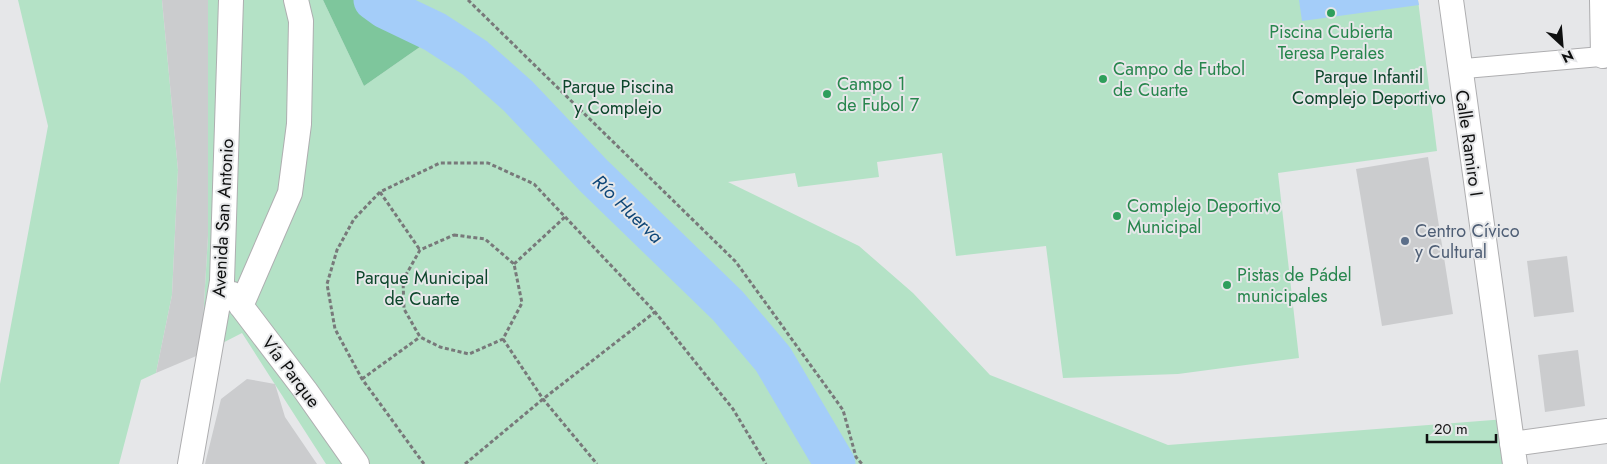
<svg xmlns="http://www.w3.org/2000/svg" width="1607" height="464" font-family="Jost,sans-serif">
<rect width="100%" height="100%" fill="#e6e7e9"/>
<!-- green -->
<path fill="#b4e2c6" d="M18,0H162L178,170L172,295L156,373L141,380L119,464H0V384L48,126Z
M208,0H323L364,86L427,42L407,0H1418L1437,151L1278,173L1299,358L1178,374L1063,378L1046,246L956,256L942,153L877,162L879,177L798,187L795,173L728,182L859,246L913,293L990,375L1168,445L1506,419L1510,464H326L242,333L201,354L208,236Z"/>
<!-- forest -->
<path fill="#7ec69c" d="M323,0H407L427,42L364,86Z"/>
<!-- water -->
<path fill="#a4cdf9" d="M1299,0H1418L1419,5L1302,21Z"/>
<g fill="none" stroke-linecap="round" stroke-linejoin="round">
<!-- river -->
<path stroke="#a4cdf9" stroke-width="41" d="M374,0L385,8L435,32L475,58L518,96L594,176L728,306L773,359L835,464"/>
</g>
<!-- building -->
<path fill="#cbccce" d="M162,0H208V236L201,354L156,373L172,295L178,170Z
M1428,157L1453,314L1382,326L1356,169Z
M1567,256L1574,312L1534,317L1527,261Z
M1578,350L1585,406L1545,412L1538,355Z
M247,379L275,384L285,417L317,464H205L221,399Z"/>
<g fill="none" stroke-linecap="round" stroke-linejoin="round">
<defs>
<path id="pedestrian" d="M1459,69L1607,56"/>
<path id="minor" d="M1451,0L1515,464
M1602,0L1603,56
M232,294L305,390L357,464
M241,306L290,193L299,124L301,21L296,0
M1512,444L1607,431
M190,464L222,281L231,0"/>
</defs>
<!-- pedestrian casing -->
<use href="#pedestrian" stroke="#aeaeb0" stroke-width="21"/>
<!-- minor casing -->
<use href="#minor" stroke="#aeaeb0" stroke-width="26"/>
<!-- path -->
<path stroke="#78797a" stroke-width="3" stroke-dasharray="4 2.5" stroke-linecap="butt" d="M468,0L736,262L843,410L856,457L862,464
M380,192L420,250
M454,235L485,239L514,264L522,303L503,339L469,354L440,347L420,337L404,309L403,280L420,250Z
M514,264L566,216
M503,339L543,399L597,464
M362,379L420,337
M424,464L362,379L335,329L327,284L337,250L354,219L380,192L440,163H488L534,184L655,312L733,409L766,464
M465,464L543,399L655,312"/>
<!-- pedestrian -->
<use href="#pedestrian" stroke="#fff" stroke-width="19"/>
<!-- minor -->
<use href="#minor" stroke="#fff" stroke-width="24"/>
</g>
<!-- markers -->
<g fill="#2e9e5b" stroke="#e6e7e9" stroke-width="2">
<circle cx="1331" cy="13" r="5"/>
<circle cx="1103" cy="79" r="5"/>
<circle cx="827" cy="94" r="5"/>
<circle cx="1117" cy="216" r="5"/>
<circle cx="1227" cy="285" r="5"/>
</g>
<circle fill="#5c6f8a" stroke="#e6e7e9" stroke-width="2" cx="1405" cy="241" r="5"/>
<g text-anchor="middle" dominant-baseline="central" stroke-width="4" stroke-linejoin="round" paint-order="stroke">
<!-- leisure labels -->
<g font-size="18" fill="#27864d" stroke="#e6e7e9" text-anchor="start">
<text x="1331" y="32" text-anchor="middle">Piscina Cubierta<tspan x="1331" dy="21">Teresa Perales</tspan></text>
<text x="1113" y="69">Campo de Futbol<tspan x="1113" dy="21">de Cuarte</tspan></text>
<text x="837" y="84">Campo 1<tspan x="837" dy="21">de Fubol 7</tspan></text>
<text x="1127" y="206">Complejo Deportivo<tspan x="1127" dy="21">Municipal</tspan></text>
<text x="1237" y="275">Pistas de Pádel<tspan x="1237" dy="21">municipales</tspan></text>
</g>
<!-- park labels -->
<g font-size="18" fill="#0c462b" stroke="#e6e7e9">
<text x="1369" y="77">Parque Infantil<tspan x="1369" dy="21">Complejo Deportivo</tspan></text>
<text x="618" y="87">Parque Piscina<tspan x="618" dy="21">y Complejo</tspan></text>
<text x="422" y="278">Parque Municipal<tspan x="422" dy="21">de Cuarte</tspan></text>
</g>
<!-- street labels -->
<g font-size="18" fill="#0f1010" stroke="#e6e7e9">
<text transform="translate(1469 143) rotate(82)">Calle Ramiro I</text>
<text transform="translate(223 218) rotate(-87)">Avenida San Antonio</text>
<text transform="translate(291 372) rotate(53)">Vía Parque</text>
</g>
<!-- service labels -->
<g font-size="18" fill="#4e5e75" stroke="#e6e7e9" text-anchor="start">
<text x="1415" y="231">Centro Cívico<tspan x="1415" dy="21">y Cultural</tspan></text>
</g>
<!-- water labels -->
<g font-size="19" font-style="italic" fill="#0e4677" stroke="#e6e7e9">
<text transform="translate(628 209) rotate(44)">Río Huerva</text>
</g>
</g>
<!-- north arrow -->
<g transform="translate(1562 45) rotate(154)" stroke="#e6e7e9" stroke-width="4" paint-order="stroke">
<path d="M0-4L9 19L0 12L-9 19Z" fill="#0f1010"/>
<text y="-8" font-size="14" font-weight="bold" text-anchor="middle" fill="#0f1010">N</text>
</g>
<!-- scale -->
<path d="M1427 434v8h69v-8" fill="none" stroke="#0f1010" stroke-width="2.5"/>
<text x="1434" y="434" font-size="15" fill="#0f1010" stroke="#e6e7e9" stroke-width="4" paint-order="stroke">20 m</text>
</svg>
